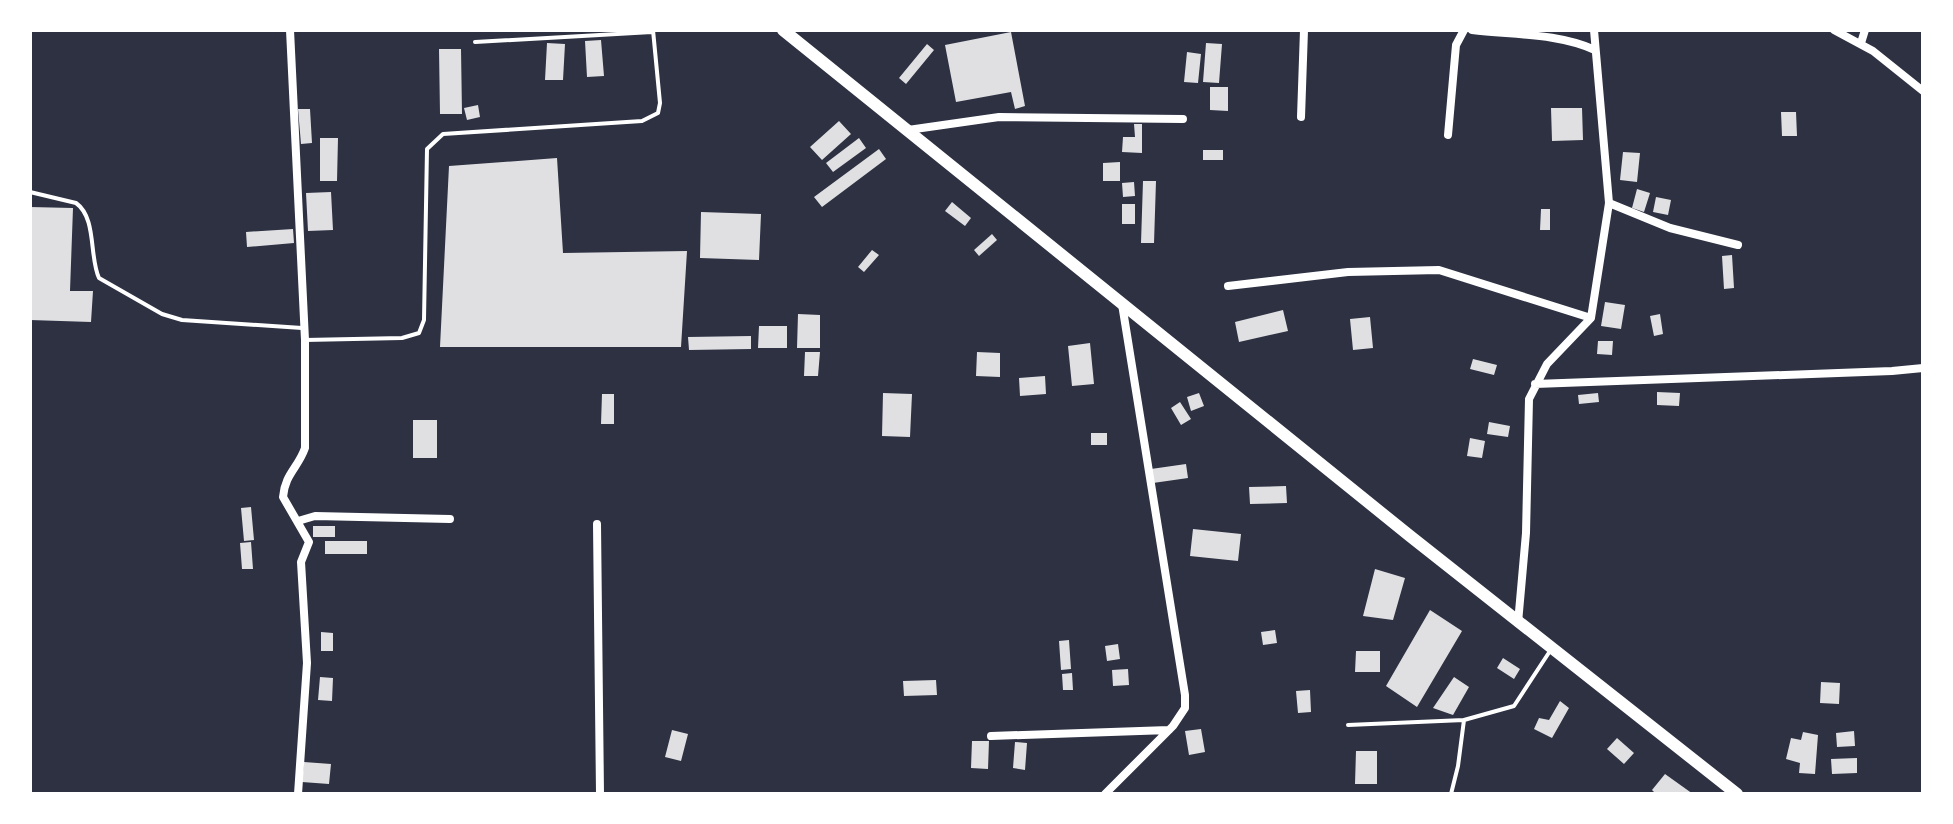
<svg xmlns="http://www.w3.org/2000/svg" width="1953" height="824" font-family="Signika,sans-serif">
<rect width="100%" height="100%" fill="#2d3142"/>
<!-- building -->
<path fill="#e0e0e3" d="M1011,32L1025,106L1015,109L1011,92L956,102L945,45Z
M601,40L604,76L587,77L585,41Z
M547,43L565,44L563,80H545Z
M1206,43L1222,44L1219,83L1203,82Z
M927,44L934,50L906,84L899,78Z
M439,49H461L462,114H440Z
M1187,52L1201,54L1198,83L1184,82Z
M1210,87H1228V111L1210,110Z
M478,105L480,117L467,120L464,108Z
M1551,108H1582L1583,140L1552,141Z
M298,109H310L312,143L301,144Z
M1781,112H1796L1797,136H1782Z
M839,121L851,134L822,160L810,147Z
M1134,124H1142V153L1122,152L1123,137H1135Z
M320,138H338L337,181H320Z
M859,138L866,148L833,172L826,163Z
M879,149L886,159L822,207L814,197Z
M1203,150H1223V160H1203Z
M1623,152L1640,153L1637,182L1620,180Z
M557,158L563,253L687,251L681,347H440L449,166Z
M1120,162V181H1103V163Z
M1143,181H1156L1154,243H1141Z
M1134,182L1135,196L1123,197L1122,183Z
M1637,189L1650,193L1644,212L1632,208Z
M331,192L333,230L308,231L306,193Z
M1656,197L1671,200L1668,215L1653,212Z
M952,202L971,218L965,226L945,211Z
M1122,204H1135V224H1122Z
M30,207L73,208L70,291H93L91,322L30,320Z
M1541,209H1550V230H1540Z
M701,212L761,214L759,260L700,258Z
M293,229L294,243L247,247L246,232Z
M992,234L997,240L979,256L974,250Z
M872,250L879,255L864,272L858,267Z
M1732,255L1734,288L1724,289L1722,256Z
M1605,302L1625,305L1621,329L1601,326Z
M1283,310L1288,331L1239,342L1235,322Z
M798,314L820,315V348H797Z
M1660,314L1663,334L1654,336L1650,316Z
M1370,317L1373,348L1353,350L1350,319Z
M759,326H787V348H758Z
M751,336V349L689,350L688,337Z
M1598,341H1613L1612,355L1597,354Z
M1090,343L1094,384L1072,386L1068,346Z
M805,352H820L818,376H804Z
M977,352L1000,353V377L976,376Z
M1473,359L1497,365L1494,375L1470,369Z
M1045,376L1046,394L1020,396L1019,378Z
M1657,392L1680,393L1679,406L1657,405Z
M883,393L912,394L910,437L882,436Z
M1199,393L1204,406L1191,411L1187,397Z
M1598,393L1599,402L1579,404L1578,395Z
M602,394H614V424H601Z
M1180,402L1191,419L1181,425L1171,408Z
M413,420H437V458H413Z
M1489,422L1510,426L1508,437L1487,434Z
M1091,433H1107V445H1091Z
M1470,438L1485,441L1482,458L1467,456Z
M1186,464L1188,478L1153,483L1151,469Z
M1286,486L1287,503L1250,504L1249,487Z
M251,507L254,540L244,541L241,508Z
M313,526H335V537H313Z
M1193,529L1241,534L1238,561L1190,556Z
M325,541H367V554H325Z
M251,542L253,569H242L240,543Z
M1375,569L1405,578L1393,620L1363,616Z
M1430,610L1462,631L1417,707L1386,686Z
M1275,630L1277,643L1263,645L1261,632Z
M321,632L333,633V651H321Z
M1069,640L1071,669L1061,670L1059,641Z
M1118,644L1120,659L1107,661L1105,646Z
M1356,651H1380V672H1355Z
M1503,658L1520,669L1514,679L1497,668Z
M1128,669L1129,685L1113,686L1112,670Z
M1072,673L1073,690H1063L1062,674Z
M320,677L333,678L332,701L318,700Z
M1454,677L1469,687L1453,715L1433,708Z
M936,680L937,695L904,696L903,681Z
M1821,682L1840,683L1839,704L1820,703Z
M1310,690L1311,712L1298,713L1296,691Z
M1560,701L1569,708L1552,738L1534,729L1539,718L1549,720Z
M1201,729L1205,752L1189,755L1185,731Z
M672,730L688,734L681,761L665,757Z
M1854,731L1855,746L1837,747L1836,733Z
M1803,732L1818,735L1815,774L1799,773L1800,763L1786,759L1791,738L1801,740Z
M1617,738L1634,753L1624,764L1607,749Z
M972,741H989L988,769L971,768Z
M1015,742L1027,743L1025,770L1013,768Z
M1356,751H1377V784H1355Z
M1857,758V773L1832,774L1831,759Z
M304,762L331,764L329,784L302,782Z
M1665,774L1693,794H1656L1652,790Z"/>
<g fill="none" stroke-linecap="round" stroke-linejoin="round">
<!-- service -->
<path stroke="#fff" stroke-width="4" d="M475,42L652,32
M30,192L76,203C97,218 89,257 99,278L162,314L182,320L302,328
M305,340L402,338L419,333L424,320L427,149L443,134L642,121L658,113L660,103L653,30
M1348,725L1464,720
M1451,794L1458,766L1464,720L1514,706L1550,651"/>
<!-- minor -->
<path stroke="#fff" stroke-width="8" d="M290,30L305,340V448C298,468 285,474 283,497L309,542L301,562L307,663L298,794
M1472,30C1512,35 1558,33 1595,50
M1834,30L1873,51L1923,91
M1861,43L1865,30
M1301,117L1304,30
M908,130L999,117L1183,119
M1448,135L1456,45L1464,30
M1609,203L1670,228L1738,245
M1228,286L1348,272L1439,270L1591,318
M1535,384L1892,371L1923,368
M298,521L315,516L450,519
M597,524L600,794
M1518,623L1526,533L1529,399L1547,364L1591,318L1609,203L1594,30
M991,736L1169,730
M1105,794L1173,726L1185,708V695L1122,304"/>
<!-- primary -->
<path stroke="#fff" stroke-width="12" d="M783,30L1410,536L1737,794"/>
</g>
<!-- border -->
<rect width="1953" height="824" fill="none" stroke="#ffffff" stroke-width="64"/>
</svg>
